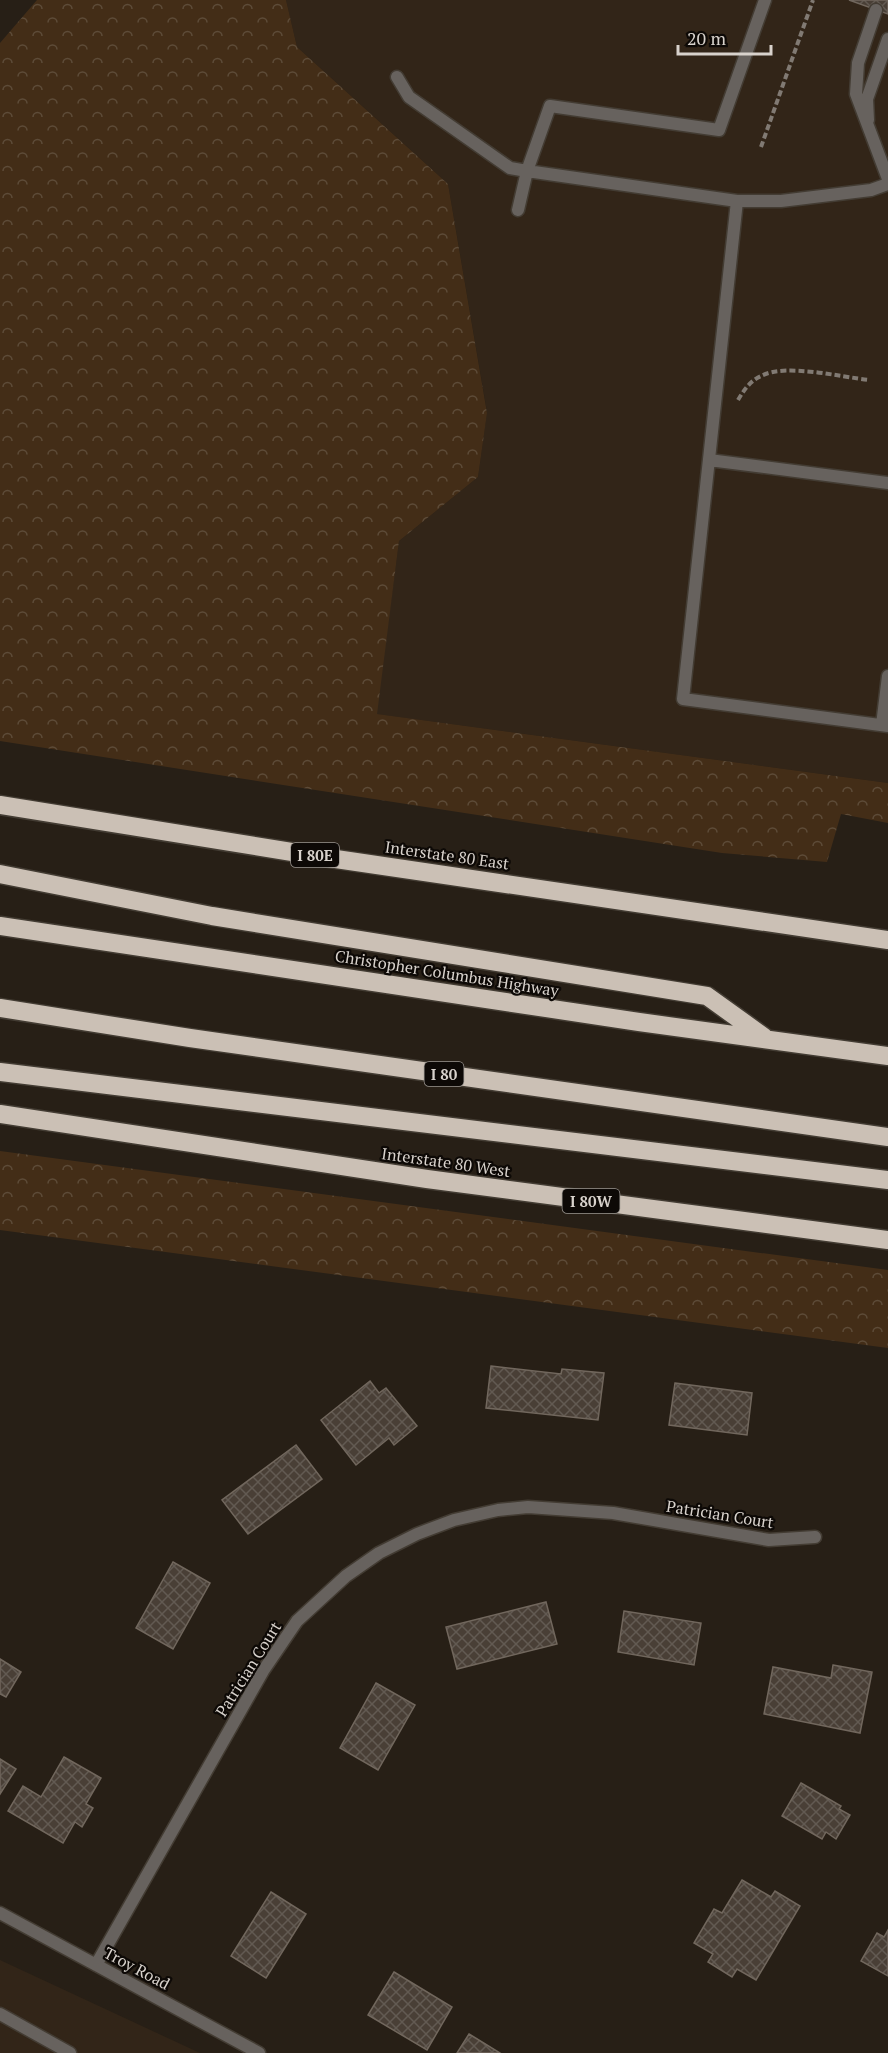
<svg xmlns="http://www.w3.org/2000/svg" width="888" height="2053" font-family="'PT Serif',serif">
<defs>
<pattern id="forest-crowns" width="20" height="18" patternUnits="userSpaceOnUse" patternTransform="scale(1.5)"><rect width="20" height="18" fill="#432d17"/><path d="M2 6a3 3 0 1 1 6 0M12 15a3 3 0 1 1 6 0" fill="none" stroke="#5d4b38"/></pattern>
<pattern id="building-cross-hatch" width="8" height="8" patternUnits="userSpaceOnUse" patternTransform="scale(1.5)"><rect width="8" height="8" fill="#493f36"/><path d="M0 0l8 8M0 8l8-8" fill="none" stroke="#625a52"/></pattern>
</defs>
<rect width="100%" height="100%" fill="#271f16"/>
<!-- built -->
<path fill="#322518" d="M286,0H888V783L376,714L399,541L478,477L487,412L448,184L297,47Z
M0,1960L200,2053H0Z"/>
<!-- forest -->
<path fill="url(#forest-crowns)" d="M37,0H286L297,47L448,184L487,413L478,477L399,541L377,714L888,783V823L841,814L827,862L722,853L0,741V43Z
M0,1151L888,1270V1348L0,1230Z"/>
<!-- building -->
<path fill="url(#building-cross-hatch)" stroke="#71675d" stroke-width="1.5" d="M849,0H888V14Z
M491,1366L561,1374L562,1369L604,1373L598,1420L486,1408Z
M370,1381L379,1393L386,1388L417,1426L394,1445L389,1438L356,1465L321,1420Z
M675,1383L752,1393L747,1435L669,1425Z
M296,1445L322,1479L248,1534L222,1500Z
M173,1562L210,1583L173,1649L136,1628Z
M546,1602L557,1644L457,1669L446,1627Z
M624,1611L701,1623L694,1665L618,1652Z
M0,1659L21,1672L6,1697L0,1694Z
M833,1665L872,1672L860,1733L764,1714L773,1667L831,1678Z
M376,1683L415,1705L378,1770L340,1748Z
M64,1757L101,1778L86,1804L93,1808L82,1827L75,1822L63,1843L8,1811L23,1786L41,1797Z
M0,1759L16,1769L0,1794Z
M801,1783L841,1806L839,1809L850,1815L836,1839L826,1832L822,1839L782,1816Z
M742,1880L771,1897L775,1891L800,1906L756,1980L737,1969L732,1977L708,1962L713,1954L694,1943L714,1909L722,1913Z
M271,1892L306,1914L266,1978L231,1956Z
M888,1930V1976L861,1961L877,1933L884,1937Z
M394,1972L452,2007L427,2050L368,2015Z
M469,2034L500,2053H457Z"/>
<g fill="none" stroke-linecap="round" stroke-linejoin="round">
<defs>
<path id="lane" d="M876,10L858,63L856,94L888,179
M397,77L409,97L510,168L527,171L737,201H781L871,190L888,184
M868,120L867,99L888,39
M737,201L683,699L888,726
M518,210L527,171L550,106L719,130L765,0
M709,460L888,483
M882,725L888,676
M0,2014L70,2053"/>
<path id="street" d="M0,1913L259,2053
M96,1965L263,1671L297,1621L346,1576L379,1553L417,1534L454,1520L498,1510L528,1507L613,1513L769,1540L815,1537"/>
<path id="highway" d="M0,805L329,858L888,940
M0,874L212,916L707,996L764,1037
M0,926L639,1022L888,1056
M0,1008L190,1038L888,1137
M0,1072L888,1180
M0,1114L427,1179L888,1240"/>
</defs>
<!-- lane casing -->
<use href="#lane" stroke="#433c33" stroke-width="15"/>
<!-- street casing -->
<use href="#street" stroke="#433c33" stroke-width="15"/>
<!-- highway casing -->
<use href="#highway" stroke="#433c33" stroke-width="21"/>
<!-- path -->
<path stroke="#817a73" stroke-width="4" stroke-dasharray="6 3" stroke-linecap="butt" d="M761,147L813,0
M738,400C744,390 750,381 761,376C785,363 841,377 869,380"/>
<!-- lane -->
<use href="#lane" stroke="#67625e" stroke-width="12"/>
<!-- street -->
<use href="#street" stroke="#67625e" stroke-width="12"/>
<!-- highway -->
<use href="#highway" stroke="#cbc0b5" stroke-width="18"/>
</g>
<g text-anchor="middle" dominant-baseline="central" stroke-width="4.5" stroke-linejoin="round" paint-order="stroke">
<!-- shield labels -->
<g fill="#0d0906" stroke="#9b9691" stroke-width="1.5">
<rect x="291" y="843" width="48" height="24" rx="4.5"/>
<rect x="424.5" y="1062" width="39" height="24" rx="4.5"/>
<rect x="562.5" y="1189" width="57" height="24" rx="4.5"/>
</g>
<g font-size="15" font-weight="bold" fill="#d8d2cc">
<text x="315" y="855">I 80E</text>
<text x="444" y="1074">I 80</text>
<text x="591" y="1201">I 80W</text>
</g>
<!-- street labels -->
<g font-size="16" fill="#d8d2cc" stroke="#0d0906">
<text transform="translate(447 855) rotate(8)">Interstate 80 East</text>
<text transform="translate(447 973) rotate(9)">Christopher Columbus Highway</text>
<text transform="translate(446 1162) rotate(8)">Interstate 80 West</text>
<text transform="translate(720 1514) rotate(9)">Patrician Court</text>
<text transform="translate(248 1669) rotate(-58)">Patrician Court</text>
<text transform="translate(137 1968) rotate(28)">Troy Road</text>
</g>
</g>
<!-- scale -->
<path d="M678 45v9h93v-9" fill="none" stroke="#d8d2cc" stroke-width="3"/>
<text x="687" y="45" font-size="18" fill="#d8d2cc" stroke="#0d0906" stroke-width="4.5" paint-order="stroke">20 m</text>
</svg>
